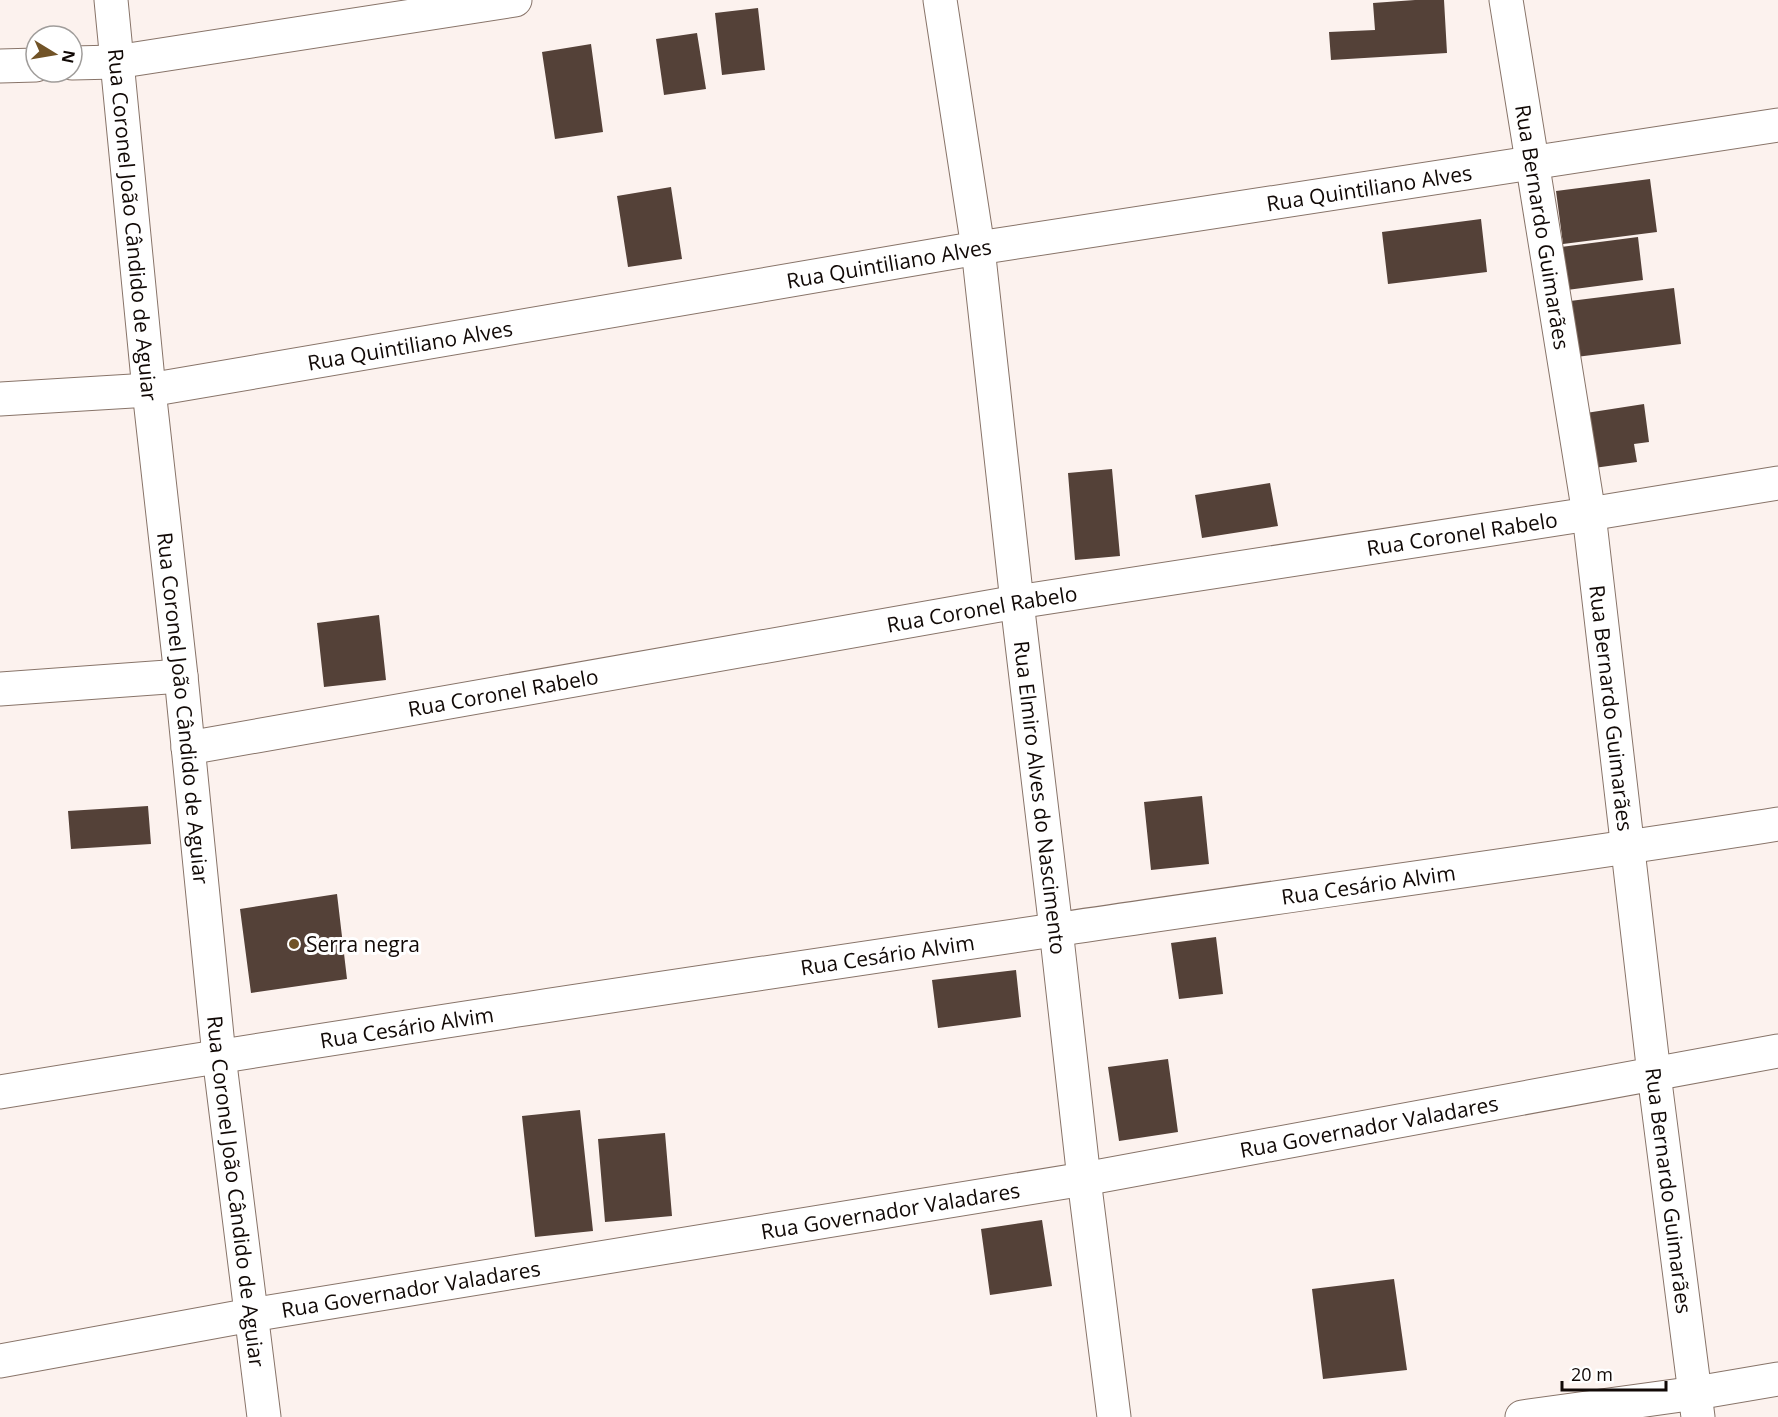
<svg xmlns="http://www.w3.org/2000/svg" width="1778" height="1417" font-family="'Open Sans',sans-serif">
<rect width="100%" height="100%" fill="#fcf2ee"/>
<!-- building -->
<path fill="#544138" d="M1415,0H1444L1447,53L1331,60L1329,32L1375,30L1373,3Z
M758,8L765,70L722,75L715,13Z
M697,33L706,89L664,95L656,39Z
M591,44L603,132L555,139L542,52Z
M1650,179L1657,232L1563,244L1556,191Z
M671,187L682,259L628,267L617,196Z
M1481,219L1487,272L1388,284L1382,232Z
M1638,237L1643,280L1567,290L1561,247Z
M1674,288L1681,344L1576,357L1570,301Z
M1644,404L1649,442L1634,444L1637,462L1594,468L1586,413Z
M1112,469L1120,556L1075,560L1068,473Z
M1270,483L1278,526L1202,538L1195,495Z
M379,615L386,680L324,687L317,623Z
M1202,796L1209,864L1151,870L1144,802Z
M148,806L151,844L71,849L68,811Z
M337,894L347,979L251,993L240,909Z
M1216,937L1223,994L1179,999L1171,943Z
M1016,970L1021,1017L938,1028L932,980Z
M1168,1059L1178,1132L1119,1141L1108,1067Z
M580,1110L593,1231L535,1237L522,1116Z
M665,1133L672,1216L605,1222L598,1139Z
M1042,1220L1052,1286L990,1295L981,1229Z
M1394,1279L1407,1370L1323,1379L1312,1289Z"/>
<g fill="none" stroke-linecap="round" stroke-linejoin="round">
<defs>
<g id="minor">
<path id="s1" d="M111,0L149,390L181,676L219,1056L264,1417"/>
<path id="s2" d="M940,0L978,248L1017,602L1056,929L1084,1179L1114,1417"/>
<path id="s3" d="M1506,0L1589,514L1654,1074L1698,1417"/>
<path d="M72,63L116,62L515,0"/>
<path d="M0,66L36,65"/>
<path id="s4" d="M0,399L149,390L978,248L1778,125"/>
<path d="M0,689L181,676"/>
<path id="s5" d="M188,748L1017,602L1589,514L1778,483"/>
<path id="s6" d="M0,1092C351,1034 702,982 1054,930C1295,894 1537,862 1778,824"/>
<path id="s7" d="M0,1361L251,1315L1084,1179L1778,1051"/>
</g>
<path id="tertiary" d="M1522,1417L1696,1393L1778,1379"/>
</defs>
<!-- minor casing -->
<use href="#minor" stroke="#887469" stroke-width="35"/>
<!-- tertiary casing -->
<use href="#tertiary" stroke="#887469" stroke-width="35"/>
<!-- minor -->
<use href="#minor" stroke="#fff" stroke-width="33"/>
<!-- tertiary -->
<use href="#tertiary" stroke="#fff" stroke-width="33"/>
</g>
<!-- markers -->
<circle fill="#715327" stroke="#fff" stroke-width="2" cx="294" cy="944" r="6"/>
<g text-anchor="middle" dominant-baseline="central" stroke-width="6" stroke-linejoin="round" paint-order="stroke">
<!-- street labels -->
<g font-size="21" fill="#110906" stroke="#fff">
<text stroke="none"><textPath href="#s4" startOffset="1386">Rua Quintiliano Alves</textPath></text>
<text stroke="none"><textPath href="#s1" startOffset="226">Rua Coronel João Cândido de Aguiar</textPath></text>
<text stroke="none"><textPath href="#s3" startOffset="230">Rua Bernardo Guimarães</textPath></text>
<text stroke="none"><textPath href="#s4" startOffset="900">Rua Quintiliano Alves</textPath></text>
<text stroke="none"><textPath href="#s4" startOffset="414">Rua Quintiliano Alves</textPath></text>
<text stroke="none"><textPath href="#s5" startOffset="1292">Rua Coronel Rabelo</textPath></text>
<text stroke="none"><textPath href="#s5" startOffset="806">Rua Coronel Rabelo</textPath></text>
<text stroke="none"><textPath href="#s5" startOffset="320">Rua Coronel Rabelo</textPath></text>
<text stroke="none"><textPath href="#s3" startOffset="716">Rua Bernardo Guimarães</textPath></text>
<text stroke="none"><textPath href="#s1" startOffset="712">Rua Coronel João Cândido de Aguiar</textPath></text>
<text stroke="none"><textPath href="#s2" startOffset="804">Rua Elmiro Alves do Nascimento</textPath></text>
<text stroke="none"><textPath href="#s6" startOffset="1384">Rua Cesário Alvim</textPath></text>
<text stroke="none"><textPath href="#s6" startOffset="898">Rua Cesário Alvim</textPath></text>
<text stroke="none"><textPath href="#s6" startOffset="412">Rua Cesário Alvim</textPath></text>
<text stroke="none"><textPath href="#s7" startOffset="1389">Rua Governador Valadares</textPath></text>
<text stroke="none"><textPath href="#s3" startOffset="1202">Rua Bernardo Guimarães</textPath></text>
<text stroke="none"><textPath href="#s1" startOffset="1198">Rua Coronel João Cândido de Aguiar</textPath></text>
<text stroke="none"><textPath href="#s7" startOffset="903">Rua Governador Valadares</textPath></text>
<text stroke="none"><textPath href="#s7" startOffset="417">Rua Governador Valadares</textPath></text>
</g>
<!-- poi labels -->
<g font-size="21" fill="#110906" stroke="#fff" text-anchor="start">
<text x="306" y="944">Serra negra</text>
</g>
</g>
<!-- north arrow -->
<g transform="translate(54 54) rotate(101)"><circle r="28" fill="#ffffff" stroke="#a09d9b" stroke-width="1.5"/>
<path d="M0-4.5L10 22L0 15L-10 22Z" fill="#715327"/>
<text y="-9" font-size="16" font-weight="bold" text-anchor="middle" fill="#110906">N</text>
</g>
<!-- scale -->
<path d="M1562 1381v9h104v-9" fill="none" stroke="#110906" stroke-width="3"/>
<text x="1571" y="1381" font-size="18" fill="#110906" stroke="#ffffff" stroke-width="4.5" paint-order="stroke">20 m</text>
</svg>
